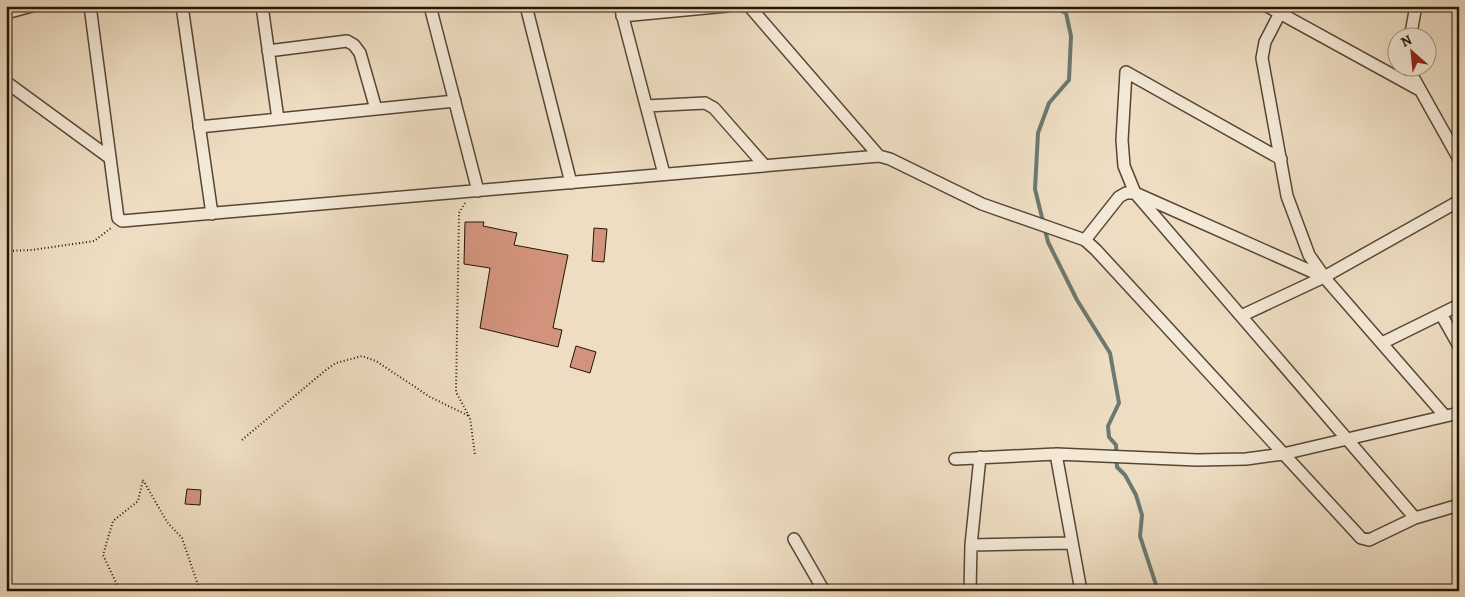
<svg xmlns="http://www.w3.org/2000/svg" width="1465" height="597" font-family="Alegreya,serif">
<rect width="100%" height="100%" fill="#eeddc2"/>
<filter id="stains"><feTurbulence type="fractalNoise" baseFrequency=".004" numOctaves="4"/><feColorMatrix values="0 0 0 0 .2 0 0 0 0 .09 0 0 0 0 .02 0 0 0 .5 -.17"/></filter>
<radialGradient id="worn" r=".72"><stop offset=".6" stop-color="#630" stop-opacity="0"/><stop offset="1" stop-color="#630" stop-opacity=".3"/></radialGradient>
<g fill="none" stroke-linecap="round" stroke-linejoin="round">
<!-- stream -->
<path stroke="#6b7970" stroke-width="4" d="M1049,6L1066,13L1071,36L1069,80L1049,103L1038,133L1035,189L1048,242L1077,300L1110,353L1119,403L1108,426L1109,437L1116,445L1117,467L1125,475L1136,495L1142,515L1140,536L1158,591"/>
</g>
<!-- building -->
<path fill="#d1937b" stroke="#241505" d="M465,222H484L483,226L517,233L514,245L568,255L553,328L562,330L558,347L480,328L490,268L464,264Z
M594,228L607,229L604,262L592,261Z
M576,346L596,352L590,373L570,367Z
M187,489L201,490L200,505L185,504Z"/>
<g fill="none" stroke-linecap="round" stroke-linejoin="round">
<defs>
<path id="street" d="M90,6L118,218L122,221L879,156L890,159L982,204L1085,240L1096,250L1361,538L1369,540L1415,518L1459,505
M182,6L212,214
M262,6L278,119
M430,6L478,191
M526,6L571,183
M620,6L664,174
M749,6L879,156
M1267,6L1418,89
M6,13L32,6
M1280,13L1265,42L1262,58L1287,196L1309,255L1323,275
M622,16L727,6
M1410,38L1416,6
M268,51L347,41L354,45L360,53L376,109
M1408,68L1459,159
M6,82L110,158
M646,106L705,103L714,108L765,166
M199,127L455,101
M1281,159L1126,72L1122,140L1124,166L1135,193L1415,518
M1085,240L1119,197L1126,193H1135L1324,277L1445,416
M1441,314L1459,346
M1241,316L1324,277L1459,201
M1382,343L1459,305
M1056,454L1081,591
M955,459L1056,454L1197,460L1246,459L1283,454L1459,413
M794,539L824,591
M971,545L1072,543
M970,591L971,545L980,457"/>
</defs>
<!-- street casing -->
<use href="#street" stroke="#564734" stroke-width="14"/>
<!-- path -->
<path stroke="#241505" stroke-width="2" stroke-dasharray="1 2.5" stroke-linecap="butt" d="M465,203L459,213L456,392L470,418L475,455
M6,251L32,250L94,241L111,228
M242,440L327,369L336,363L362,356L376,361L430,397L469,416
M143,480L167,522L182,538L200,591
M120,591L103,555L113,521L138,501L143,480"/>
<!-- street -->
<use href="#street" stroke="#f4e9d7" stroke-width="11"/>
</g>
<!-- margin -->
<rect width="1465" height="597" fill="none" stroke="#eeddc2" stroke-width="25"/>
<rect x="8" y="8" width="1450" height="582" fill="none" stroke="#241505" stroke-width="2.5"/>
<rect x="12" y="12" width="1440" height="572" fill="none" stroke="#241505"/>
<!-- north arrow -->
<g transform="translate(1412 52) rotate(333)"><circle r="24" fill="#f4e9d7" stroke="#a19483"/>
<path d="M0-4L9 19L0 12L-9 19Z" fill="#8f2418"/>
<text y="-8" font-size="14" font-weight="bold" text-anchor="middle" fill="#241505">N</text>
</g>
<rect width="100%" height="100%" filter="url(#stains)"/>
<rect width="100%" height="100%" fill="url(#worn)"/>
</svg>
